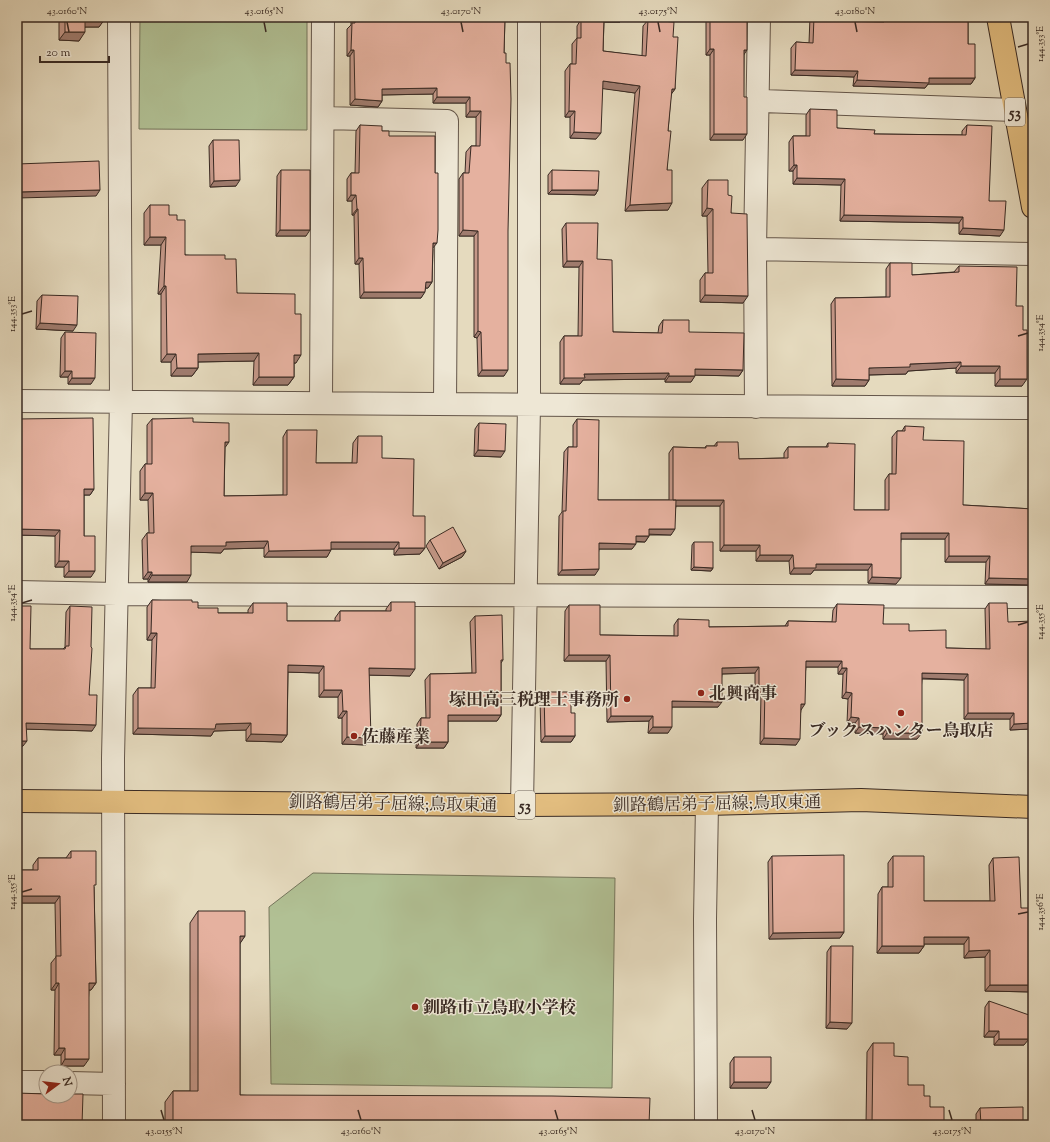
<svg xmlns="http://www.w3.org/2000/svg" width="1050" height="1142" font-family="'Sorts Mill Goudy','Noto Serif JP',serif">
<rect width="100%" height="100%" fill="#e5dabe"/>
<filter id="stains"><feTurbulence type="fractalNoise" baseFrequency=".005" numOctaves="4"/><feColorMatrix values="0 0 0 0 .2 0 0 0 0 .09 0 0 0 0 .02 0 0 0 .5 -.17"/></filter>
<radialGradient id="worn" r=".72"><stop offset=".6" stop-color="#630" stop-opacity="0"/><stop offset="1" stop-color="#630" stop-opacity=".3"/></radialGradient>
<!-- green -->
<path fill="#b1c094" stroke="#75755c" d="M140,17H307V130L139,129Z
M313,873L615,878L612,1088L271,1084L269,907Z"/>
<g fill="none" stroke-linecap="round" stroke-linejoin="round">
<defs>
<path id="minor" d="M759,101L1014,110
M323,118L447,121L445,403
M755,249L1033,254
M17,401L1033,408
M321,402L323,17
M756,407L755,249L759,17
M17,592L117,594L1033,597
M522,805L529,405V17
M17,1082H46
M70,1083L114,1084
M114,1125L113,758L121,401L119,17
M706,1125L705,919L707,804"/>
<path id="primary" d="M998,17L1033,207
M17,801L522,805L707,804L861,800L1033,807"/>
</defs>
<!-- minor casing -->
<use href="#minor" stroke="#64564a" stroke-width="24"/>
<!-- primary casing -->
<use href="#primary" stroke="#392a23" stroke-width="24"/>
<!-- minor -->
<use href="#minor" stroke="#eee7d5" stroke-width="22"/>
<!-- primary -->
<use href="#primary" stroke="#e2bd7f" stroke-width="22"/>
</g>
<!-- wall -->
<path fill="#c59889" stroke="#392a23" d="M59,17H105L99,27H85L79,41L59,40Z
M351,17H505L504,53V376H478L477,338L474,337V236H459V179L463,173H465L466,152L471,146H476V117H466V103H433V94L382,95V101L378,107L350,105V56H347V29L351,25Z
M579,17H624L620,22H604L603,51L642,56L643,26L648,20L673,37L675,89L671,94L668,131L667,170L668,210L625,211L635,93L602,88L596,139L570,138V117H565V71L570,64H572V44L577,38V26L580,21Z
M706,17H747L744,54L743,140H710V55H706Z
M810,17H839V21L880,22V17H968V44L975,78L971,84H928L925,88L853,86L854,77L791,75V48L796,42L809,43Z
M810,109L837,128L874,134L962,135V131L967,125L989,201L1000,236L959,234V223L840,221L841,185L793,184V171H789V142L793,136H806V115Z
M360,125L382,131L389,136L433,249L432,282L428,288H426L421,298H360L359,264H355L354,215H352V201H347V179L351,173H355L356,131Z
M213,140L236,186L210,187L209,146Z
M281,170L306,236H276L277,176Z
M552,170L598,190L595,195L548,194V175Z
M708,180L728,195L731,213L743,303L700,302V280L705,273H708L707,216H702V188Z
M150,205L169,215L177,220L185,255L225,259L237,293L295,314L296,363H294V377L288,385H253L254,361L198,362V368L192,376H171V362H161V294H158L161,245H144V213Z
M566,223L597,259L613,332L658,333L659,326L663,320L689,332L743,370L739,376L695,375L691,382H665V379L583,380L580,384H560V342L564,336H578L579,267H563L562,229Z
M890,263L912,275L954,272L959,266L1016,306L1022,386H995V373H956V368L908,371L906,374L869,375V380L865,386H832L831,304L835,298L886,297V269Z
M42,295L73,331L36,329L37,301Z
M65,332L91,384H68V377H60L61,338Z
M17,419L94,489L90,495H84V536L91,577H64V567H55V536L17,535Z
M152,419L193,422L225,448L224,496L283,495V437L287,430L316,463H352L353,443L358,436L382,458L413,516L425,548L420,554L394,555V549H331L327,557H264V548L224,549L221,553L191,552L187,582H148V579H143L142,540L147,533H149L148,500H140V471L145,464H147V425Z
M577,419L598,500H669V453L673,447L705,448L706,446H714L717,442L739,459L784,458V453L788,447H826L828,443L854,510H885V480L889,474H892V437L897,431H902L905,426L923,440L963,505L1033,509V585L985,584L986,562H945V539H901L896,584L868,583V570H814L811,574H790L789,561H756V551H720V506H676L671,535H649V536L645,542H636L632,549H599L595,575H558L559,516L562,512L564,452L568,447H573V425Z
M479,423L501,457L474,456L475,429Z
M430,540L466,551L462,557L439,569L426,546Z
M694,542L713,568L711,571L691,570L692,545Z
M152,600L192,602L198,608L218,613H248V610L253,603L287,621H335V618L340,611H386V609L391,602L410,676L369,675L366,745L342,744V718H338V697H319V673L288,672L287,735L282,742L246,741V730L214,731L211,736L133,734V695L138,688H151L152,640H147V607Z
M989,603L1008,622L1030,729L1010,730V719H964V680L922,679L917,739H883V734L855,733V723H847L848,699L842,698L843,674H838V667H806L801,710L796,745L760,744L761,694H755V673L722,674L718,707H672L668,733H648L649,721L607,722L606,661H564L565,611L569,605L600,635L674,636V625L678,619L709,627L785,626L788,621L832,622L833,610L837,604L883,624L909,631L946,648L986,649L985,609Z
M17,606L30,649H63L65,647L66,612L70,606L89,695L92,731L26,729L23,746L17,747Z
M475,616L503,660L501,663V715L497,721H448V742L444,748H416L417,724L421,718H426L425,680L430,674L472,673L470,622Z
M544,692L571,713L575,736L571,742H541L540,698Z
M71,851L94,887L96,983L91,990H89L84,1066H61V1055H54L55,990H51V963L56,957L55,903H17V870H33V865L38,858H66Z
M772,856L844,932L840,938L769,939L768,862Z
M893,856L924,901H990L989,865L993,858L1021,908L1033,992L985,991V957L964,958V944H924V946L919,953H877L878,894L882,887H888V863Z
M198,911L245,936L240,943V1095L649,1125H165V1102L173,1091H190V923Z
M831,946L847,1029L826,1028L827,952Z
M989,1001L1024,1045H994V1037H984L985,1007Z
M873,1043L894,1056L908,1085L924,1096L930,1107L944,1125H866L867,1052Z
M734,1057L767,1088H730V1063Z
M980,1108L1023,1125H976V1114Z"/>
<!-- shaded-wall -->
<path fill="#a07c6f" stroke="#392a23" d="M603,17H624L620,22H600Z
M85,19H105L99,27H79Z
M65,32H85L79,41L59,40Z
M710,49H714L710,55H706Z
M351,50H354L350,56H347Z
M744,50H747L743,56Z
M795,70L858,71L854,77L791,75Z
M929,78H975L971,84H928L925,88L853,86L857,80Z
M603,81L640,86L635,93L598,88Z
M437,88L433,94L378,95L382,89Z
M672,89H675L670,96Z
M437,97H470L466,103H433Z
M355,99L382,101L378,107L350,105Z
M470,111H481L476,117H466Z
M569,111H575L570,117H565Z
M574,132L601,133L596,139L570,138Z
M714,134H747L743,140H710Z
M794,165H797L793,171H789Z
M797,178L845,179L841,185L793,184Z
M240,180L236,186L210,187L214,181Z
M100,190L96,196L17,198V192Z
M552,190H598L595,195L548,194Z
M351,195H356L352,201H347Z
M672,203L668,210L625,211L630,205Z
M707,208L713,209L707,216H702Z
M357,209H358L354,215H352Z
M844,215L963,217L959,223L840,221Z
M963,228L1004,230L1000,236L959,234Z
M280,230H310L306,236H276Z
M463,230L478,231L474,236H459Z
M150,237H166L161,245H144Z
M433,243H437L432,249Z
M359,258H363L359,264H355Z
M567,261H583L579,267H563Z
M426,282H432L428,288H422Z
M164,286H166L161,294H158Z
M364,292H425L421,298H360Z
M705,295L748,296L743,303L700,302Z
M40,323L77,325L73,331L36,329Z
M478,331L481,332L477,338L474,337Z
M259,353L254,361L192,362L198,354Z
M167,354H176L171,362H161Z
M294,355H301L296,363H289Z
M961,362L956,368L908,371L906,374L865,375L869,368L910,364Z
M961,366H1000L995,373H956Z
M177,368H198L192,376H171Z
M695,369L743,370L739,376L691,375Z
M482,370H508L504,376H478Z
M65,371H72L68,377H60Z
M669,373L665,379L583,380L580,384H560L564,378L584,374Z
M669,376H695L691,382H665Z
M259,377H294L288,385H253Z
M72,378H95L91,384H68Z
M836,379L869,380L865,386H832Z
M1000,379H1027L1022,386H995Z
M225,442H229L224,449Z
M478,450L505,451L501,457L474,456Z
M84,489H94L90,495H80Z
M145,493H153L148,500H140Z
M673,500H724L720,506H669Z
M17,529L60,530L55,536L17,535Z
M649,529H675L671,535L645,534Z
M901,533H949L945,539H897Z
M636,536H649L645,542L632,541Z
M268,541L264,548L224,549L221,553L187,552L191,546L226,542Z
M331,542H399L394,549H327Z
M599,543L636,544L632,549H595Z
M724,545H760L756,551H720Z
M399,548H425L420,554L394,555Z
M331,550L327,557H264L269,551Z
M466,551L462,557L439,569L443,563Z
M760,555H793L789,561H756Z
M949,556H990L986,562H945Z
M59,561H69L64,567H55Z
M816,564H872L868,570H814L811,574H790L794,568Z
M694,567L713,568L711,571L691,570Z
M599,569L595,575H558L562,570Z
M69,571H95L91,577H64Z
M148,572H152L148,579H143Z
M152,575H191L187,582H148Z
M872,577L901,578L896,584L868,583Z
M989,578L1033,579V585L985,584Z
M151,633H157L152,640H147Z
M569,655H610L606,661H564Z
M806,661H842L838,667H802Z
M288,665L324,666L319,673L284,672Z
M759,667L755,673L718,674L722,668Z
M369,668L415,669L410,676L364,675Z
M842,668H847L843,674H838Z
M922,673L968,674L964,680L918,678Z
M759,688H765L761,694H755Z
M324,690H342L338,697H319Z
M846,692L852,693L848,699L842,698Z
M672,701L722,702L718,707H668Z
M801,704H805L801,710H797Z
M343,711H347L342,718H338Z
M968,713H1014L1010,719H964Z
M448,715H501L497,721H444Z
M611,716H653L649,721L607,722Z
M851,717L859,718L855,723H847Z
M26,723L96,725L92,731L22,729Z
M251,723L246,730L214,731L211,736L133,734L138,728L216,724Z
M1033,723V725L1030,729L1010,730L1014,724Z
M653,727H672L668,733H648Z
M859,727L887,728L883,734L855,733Z
M887,733H922L917,739H883Z
M251,734L287,735L282,742L246,741Z
M545,736H575L571,742H541Z
M347,737L371,738L366,745L342,744Z
M764,738L800,739L796,745L760,744Z
M17,741H27L23,746L17,747Z
M420,742H448L444,748H416Z
M17,896H60L55,903H17Z
M844,932L840,938L769,939L773,933Z
M240,936H245L237,948Z
M924,937H969L964,944H919Z
M882,946H924L919,953H877Z
M990,950L985,957L964,958L969,951Z
M56,983H59L55,990H51Z
M89,983H96L91,990H84Z
M990,985H1033V992L985,991Z
M830,1022L852,1023L847,1029L826,1028Z
M989,1031H999L994,1037H984Z
M999,1039H1029L1024,1045H994Z
M59,1048H65L61,1055H54Z
M65,1059H89L84,1066H61Z
M734,1082H771L767,1088H730Z"/>
<!-- building -->
<path fill="#e5b19f" stroke="#392a23" d="M65,17H105V19H85V32H65Z
M355,17H505L504,53H506V63H510L511,99L508,231V370H482L481,332L478,331V231L463,230V173H469L471,146H480L481,111H470V97H437V88L382,89V101L355,99L354,50H351L352,23H355Z
M584,17H604L603,51L646,56L648,20L674,22L673,37H678L675,89H672L668,131H671L667,170H672V203L630,205L640,86L603,81L601,133L574,132L575,111H569L570,64H576L577,38H581V19H584Z
M710,17H747V50H744V97H747V134H714V49H710Z
M814,17H839V21L884,22V17H968V44H975V78H929V83L857,80L858,71L795,70L796,42L813,43Z
M810,109L837,110V128L875,130L874,134L966,135L967,125L992,126L989,201H1006L1004,230L963,228V217L844,215L845,179L797,178V165H794L793,136H810Z
M360,125L382,126V131H389V136H435V173H438V230L437,243H433L432,282H426L425,292H364L363,258H359L358,209H357L356,195H351V173H359Z
M213,140H239L240,180L214,181Z
M99,161L100,190L17,192V164Z
M281,170H310V230H280Z
M552,170L599,171L598,190H552Z
M708,180H728V195L732,196L731,213L747,214L748,296L705,295V273H713V209L707,208Z
M150,205H169V215H177V220H185V255H225V259H236L237,293L295,294V314H301V355H294V377H259V353L198,354V368H177L176,354H167L166,286H164L166,237H150Z
M566,223H598L597,259L612,260L613,332L662,333L663,320H689V332L744,333L743,370L695,369V376H669V373L584,374L585,378H564V336H582L583,261H567Z
M890,263H912V275L959,272V266L1017,267L1016,306H1023V330H1027V379H1000V366H961V362L910,364V367L869,368V380L836,379L835,298L890,297Z
M42,295L78,296L77,325L40,323Z
M65,332L96,333L95,378H72V371H65Z
M93,418L94,489H84V536H95V571H69V561H59L60,530L17,529V419Z
M193,418V422L229,423V442H225L224,496L287,495V430H317L316,463H357L358,436H382V458L414,459L413,516H425V548H399V542H331V550L269,551L268,541L226,542V546H191V575H152V572H148L147,533H154L153,493H145V464H152V419Z
M577,419L599,420L598,500H676L675,529H649V536H636V544L599,543V569L562,570L563,511H566L568,447H577Z
M479,423L506,424L505,451L478,450Z
M905,426L924,427L923,440L964,441L963,505L1033,509V579L989,578L990,556H949V533H901V578L872,577V564H816V568H794L793,555H760V545H724V500H673V447L706,448V446H717V442H738L739,459L788,458V447H828V443L855,444L854,510H889V474H896L897,431H905Z
M453,527L466,551L443,563L430,540Z
M694,542H713V568L694,567Z
M152,600H192V602H198V608H218V613H253V603H287V621H340V611H391V602H415V669L369,668L371,738L347,737V711H343L342,690H324V666L288,665L287,735L251,734V723L216,724L215,729L138,728V688H155L157,633H151Z
M989,603H1007L1008,622L1033,621V723L1014,724V713H968V674L922,673V733H887V728L859,727V718L851,717L852,693L846,692L847,668H842V661H806L805,704H801L800,739L764,738L765,688H759V667L722,668V702L672,701V727H653V716H611L610,655H569V605H600V635L678,636V619L709,620V627L788,626V621L836,622L837,604L884,605L883,624H909V631L946,630V648L990,649Z
M17,606H31L30,649H65L66,646H69L70,606L92,607L91,647L92,648L89,695H97L96,725L26,723L27,741H17Z
M502,615L503,660H501V715H448V742H420L421,718H430V674L476,673L475,616Z
M544,692H571V713H575V736H545Z
M71,851H96V885H94L96,983H89V1059H65V1048H59V983H56V956H61L60,896H17V870H38V858H71Z
M844,855V932L773,933L772,856Z
M893,856H924V901H995L993,858L1019,857L1021,908H1033V985H990V950L969,951V937H924V946H882V887H893Z
M198,911H245V936H240V1095L552,1096L650,1098L649,1125H173V1091H198Z
M831,946H853L852,1023L830,1022Z
M989,1001L1029,1015V1039H999V1031H989Z
M873,1043H894V1056L908,1057V1085H924V1096H930V1107H944V1125H872Z
M734,1057H771V1082H734Z
M17,1093L46,1094V1096H70V1094H83L82,1125H17Z
M1023,1107V1125H981L980,1108Z"/>
<!-- ticks -->
<path fill="none" stroke="#392a23" stroke-width="1.5" d="M67,22L69,32M264,22L266,32M461,22L463,32M658,22L660,32M855,22L857,32M1018,47L1028,44M22,314L32,311M1018,336L1028,333M22,603L32,600M1018,625L1028,622M22,892L32,889M1018,914L1028,912M161,1110L164,1120M358,1110L361,1120M555,1110L558,1120M752,1110L755,1120M949,1110L952,1120"/>
<!-- markers -->
<g fill="#8f2418" stroke="#eee7d5" stroke-width="1.5">
<circle cx="701" cy="693" r="4"/>
<circle cx="627" cy="699" r="4"/>
<circle cx="901" cy="713" r="4"/>
<circle cx="354" cy="736" r="4"/>
<circle cx="415" cy="1007" r="4"/>
</g>
<g text-anchor="middle" stroke-width="3" stroke-linejoin="round" paint-order="stroke">
<!-- shield labels -->
<g fill="#eee7d5" stroke="#6f6358" stroke-width="1">
<rect x="1005" y="98" width="20" height="28" rx="3"/>
<rect x="515" y="791" width="20" height="28" rx="3"/>
</g>
<g font-size="16" font-weight="bold" fill="#392a23">
<text x="1015" y="118">53</text>
<text x="525" y="811">53</text>
</g>
<!-- poi labels -->
<g font-size="17" font-weight="bold" fill="#392a23" stroke="#eee7d5" text-anchor="start">
<text x="709" y="699">北興商事</text>
<text x="619" y="705" text-anchor="end">塚田高三税理士事務所</text>
<text x="901" y="736" text-anchor="middle">ブックスハンター鳥取店</text>
<text x="362" y="742">佐藤産業</text>
<text x="423" y="1013">釧路市立鳥取小学校</text>
</g>
<!-- street labels -->
<g font-size="17" fill="#392a23" stroke="#eee7d5">
<text transform="translate(393 803) rotate(1)" y="6">釧路鶴居弟子屈線;鳥取東通</text>
<text transform="translate(717 803) rotate(-1)" y="6">釧路鶴居弟子屈線;鳥取東通</text>
</g>
</g>
<!-- margin -->
<rect width="1050" height="1142" fill="none" stroke="#e5dabe" stroke-width="44"/>
<!-- north arrow -->
<g transform="translate(58 1084) rotate(75)"><circle r="19" fill="#eee7d5" stroke="#a69b8e"/>
<path d="M0-3L7 15L0 10L-7 15Z" fill="#8f2418"/>
<text y="-6" font-size="11" font-weight="bold" text-anchor="middle" fill="#392a23">N</text>
</g>
<!-- scale -->
<path d="M40 56v6h69v-6" fill="none" stroke="#392a23" stroke-width="2"/>
<text x="46" y="56" font-size="12" fill="#392a23" stroke="#eee7d5" stroke-width="3" paint-order="stroke">20 m</text>
<rect x="22" y="22" width="1006" height="1098" fill="none" stroke="#392a23" stroke-width="1.5"/>
<g font-size="10" text-anchor="middle" fill="#392a23">
<text x="67" y="14">43.0160°N</text>
<text x="264" y="14">43.0165°N</text>
<text x="461" y="14">43.0170°N</text>
<text x="658" y="14">43.0175°N</text>
<text x="855" y="14">43.0180°N</text>
<text transform="translate(1039 44) rotate(-90)" y="4">144.353°E</text>
<text transform="translate(11 314) rotate(-90)" y="4">144.353°E</text>
<text transform="translate(1039 333) rotate(-90)" y="4">144.354°E</text>
<text transform="translate(11 603) rotate(-90)" y="4">144.354°E</text>
<text transform="translate(1039 622) rotate(-90)" y="4">144.355°E</text>
<text transform="translate(11 892) rotate(-90)" y="4">144.355°E</text>
<text transform="translate(1039 912) rotate(-90)" y="4">144.356°E</text>
<text x="164" y="1134">43.0155°N</text>
<text x="361" y="1134">43.0160°N</text>
<text x="558" y="1134">43.0165°N</text>
<text x="755" y="1134">43.0170°N</text>
<text x="952" y="1134">43.0175°N</text>
</g>
<rect width="100%" height="100%" filter="url(#stains)"/>
<rect width="100%" height="100%" fill="url(#worn)"/>
</svg>
